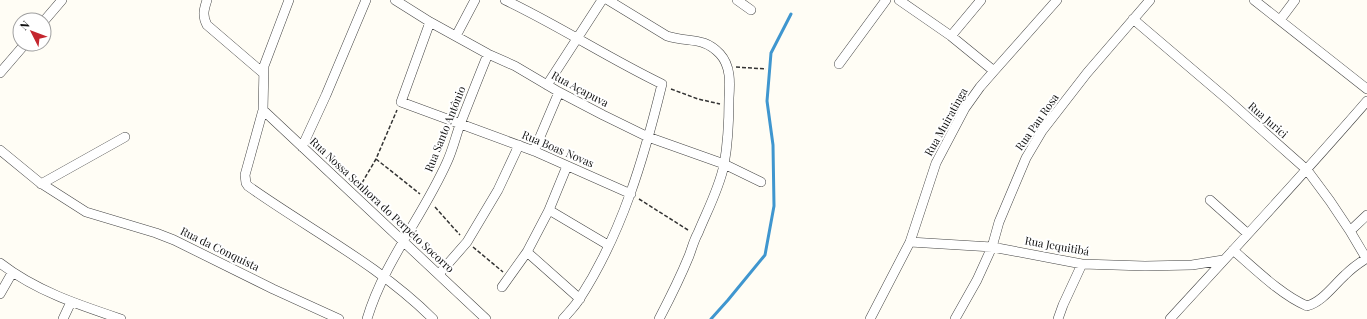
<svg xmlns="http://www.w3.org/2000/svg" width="1367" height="319" font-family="'Playfair Display',serif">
<rect width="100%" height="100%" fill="#fffdf5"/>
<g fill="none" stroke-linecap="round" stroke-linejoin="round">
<!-- stream -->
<path stroke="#3f96cf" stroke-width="3" d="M711,319L728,300L765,255L774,206L773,145L767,101L771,53L791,14"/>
<defs>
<path id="minor" d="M207,0C204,9 202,16 207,25L263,73
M289,0L264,66L263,110L245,175L246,183L248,186C310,230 379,265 433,319
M395,0L430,22L488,54L515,66L559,92L603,115L648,137L724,164L761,182
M505,0C558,25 608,58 662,84C644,158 622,233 580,298C576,305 569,312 563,319
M608,0L667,36C689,43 703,36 720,54C731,66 730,83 729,98C729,120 728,143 724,165C719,189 707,211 698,233C694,240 692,248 689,256C680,278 670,298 659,319
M737,0L751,10
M899,0L951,36L994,71
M1254,0L1367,89
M1133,19L1227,99L1307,170L1330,201L1350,231L1366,258
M1280,20L1295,0
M44,21L62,0
M430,22L401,102L534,151L631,194
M456,36L475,0
M951,36L981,0
M839,64L886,0
M0,73L25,44
M547,85L602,0
M263,110L486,319
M302,147L326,95L366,0
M0,150L39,182L86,212L156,233L174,240L273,289L339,319
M534,151L559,92
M41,184L125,137
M1210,200L1248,234
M549,210L608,245
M1350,231L1367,215
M910,242L992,247L1082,264L1145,266L1192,265L1223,260
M1233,250C1254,268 1281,295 1307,306C1322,302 1333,286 1345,275C1351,269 1359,263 1367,258
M527,252L580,299
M0,263C36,291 79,305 121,319
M439,274L467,242L498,190L519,145
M502,287L527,252L549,210L567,166
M0,294L12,273
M63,319L71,302
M367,319C384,262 423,216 447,162C453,149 456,135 461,122C470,99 479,76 488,54
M870,319L910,242L936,163L965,108L980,87L994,71L1057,0
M955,319L977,280L992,247L999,222L1026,158L1042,131L1087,73L1150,0
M1058,319L1063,305L1082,264
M1170,319C1236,247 1303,175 1367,101"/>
</defs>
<!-- minor casing -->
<use href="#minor" stroke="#444" stroke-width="10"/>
<!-- path -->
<path stroke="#333" stroke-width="1.5" stroke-dasharray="4 2" stroke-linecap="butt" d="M736,67L766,69
M671,89L698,99L720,104
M376,159L420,194
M359,188L376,159L397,110
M639,199L688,230
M435,207L460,235
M473,247L503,272"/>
<!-- minor -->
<use href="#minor" stroke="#fff" stroke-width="9"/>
</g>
<g text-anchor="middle" stroke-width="4" stroke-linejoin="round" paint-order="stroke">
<!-- street labels -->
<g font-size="11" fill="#111" stroke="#fff">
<text transform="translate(580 89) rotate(28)" y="4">Rua Açapuva</text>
<text transform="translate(1268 120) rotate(41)" y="4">Rua Jurici</text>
<text transform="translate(946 122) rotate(-61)" y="4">Rua Muiratinga</text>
<text transform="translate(1037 122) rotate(-55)" y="4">Rua Pau Rosa</text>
<text transform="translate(445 129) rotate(-68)" y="4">Rua Santo Antônio</text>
<text transform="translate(558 149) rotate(23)" y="4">Rua Boas Novas</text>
<text transform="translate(382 205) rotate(43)" y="4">Rua Nossa Senhora do Perpéto Socorro</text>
<text transform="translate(1057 246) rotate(10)" y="4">Rua Jequitibá</text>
<text transform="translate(220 249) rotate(26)" y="4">Rua da Conquista</text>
</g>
</g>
<!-- north arrow -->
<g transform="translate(32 32) rotate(312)"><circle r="19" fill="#ffffff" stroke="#a0a0a0"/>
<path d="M0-3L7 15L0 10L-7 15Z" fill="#c4262e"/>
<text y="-6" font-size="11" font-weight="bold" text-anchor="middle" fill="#111111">N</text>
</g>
</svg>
